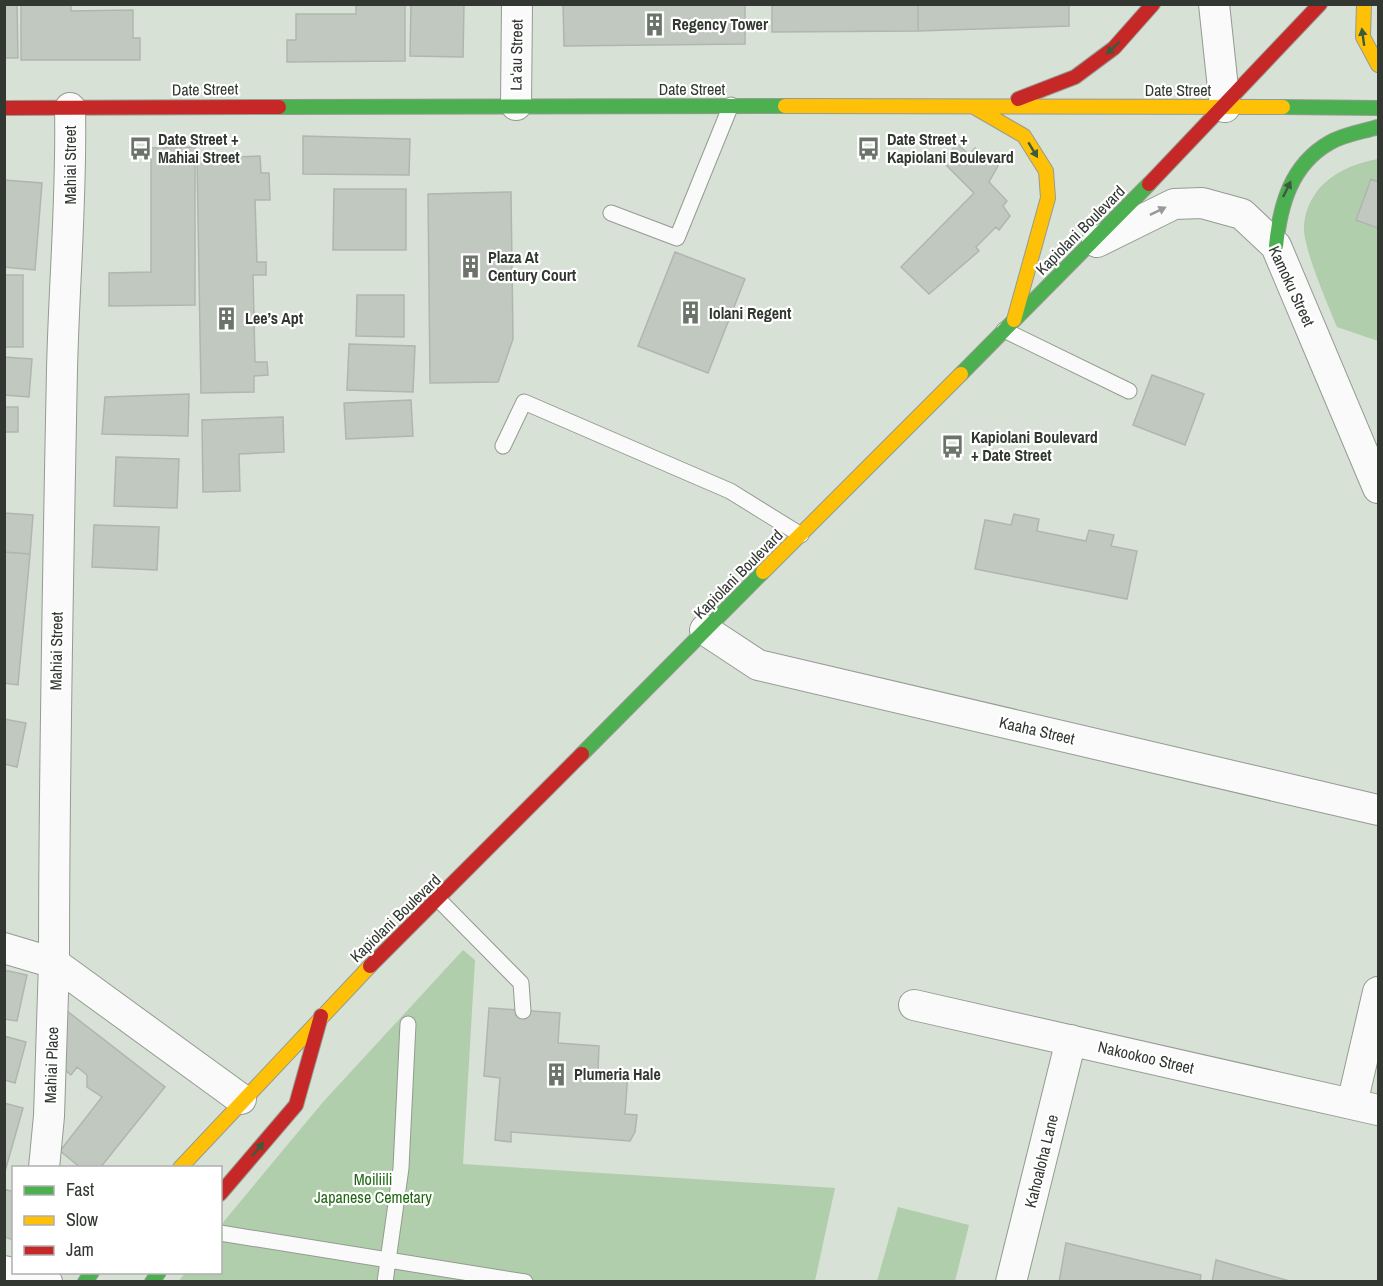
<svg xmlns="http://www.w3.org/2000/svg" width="1383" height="1286" font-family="'Archivo Narrow',sans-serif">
<rect width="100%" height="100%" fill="#d8e1d6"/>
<!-- green -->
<path fill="#b1ceac" d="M1378,159V341L1337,327C1328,305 1302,246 1304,225C1308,185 1342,165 1378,159Z
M463,950L475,960L463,1164L835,1188L815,1281L178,1282L185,1273L220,1272L221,1226L225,1220L323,1102Z
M898,1207L969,1225L955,1281H877Z"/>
<!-- building -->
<path fill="#c1c8c0" stroke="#afb6ae" stroke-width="1.5" d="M4,4H17L18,58H4Z
M21,4H71V11L133,10V38H140V60H21Z
M356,4H405V61L287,62V40H296V14H356Z
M411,4H464L463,57L410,56Z
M563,4H745V44L564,46Z
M772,4H918V31L772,32Z
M918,4H1069V26L918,31Z
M303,136L410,139L409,175L303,174Z
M958,144L969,155L975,148L998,166L989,182L1007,201L1003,206L1010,216L999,230L996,227L976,247L979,251L929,294L901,267L974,193L941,160Z
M195,147V305L109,306V273L151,272V148Z
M260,156L261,173H269L270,200H255L257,262H266V275H253L255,362H267L268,375L254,376V392L201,393L197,158Z
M1371,179L1378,182V228L1356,220Z
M4,180L42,183L35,270L4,267Z
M334,189H406V250H333Z
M511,192L513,339L498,382L430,383L428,194Z
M675,252L745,279L708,373L638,346Z
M4,275H23V347H4Z
M357,295H404V337L356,336Z
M349,344L415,346L413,392L347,390Z
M4,357L32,359L29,397L4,395Z
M1152,375L1204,394L1185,445L1133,425Z
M189,394L188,436L102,434L105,397Z
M411,400L413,436L346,439L344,403Z
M4,407H18V432H4Z
M283,417L284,452L239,454L240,491L203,492L202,420Z
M116,457L179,459L177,508L114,506Z
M4,513L33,515L30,554L4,552Z
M1014,514L1039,519L1037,531L1086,541L1089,530L1114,535L1111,546L1137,551L1127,599L975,569L985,520L1011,525Z
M94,525L159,527L157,570L92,567Z
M4,552L30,554L18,685L4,683Z
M4,719L26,723L17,767L4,764Z
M4,970L27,975L17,1021L4,1019Z
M489,1008L560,1013L558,1043L599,1046L598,1070L628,1072L625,1114L637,1115L635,1132L630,1141L511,1132V1142L495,1140L500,1078L484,1076Z
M67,1011L165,1087L100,1168H81L60,1151L102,1097L87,1087V1075L77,1067L71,1075L57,1064Z
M4,1036L26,1042L15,1083L4,1080Z
M4,1103L23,1108L4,1175Z
M4,1189L14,1192V1240L4,1237Z
M1066,1243L1201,1275L1200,1282H1059Z
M1216,1260L1293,1282H1212Z"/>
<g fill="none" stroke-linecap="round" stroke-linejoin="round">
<defs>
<path id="lane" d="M611,213L677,238L731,105
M1004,330L1129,391
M503,446L524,402L730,491L801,535
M438,899L521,983L523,1011
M220,1233L525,1282
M385,1282L401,1168L408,1024"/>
<path id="street" d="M1214,4L1225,107
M516,105L517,4
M70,108C72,195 64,282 62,370C58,568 54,765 54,963L241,1099
M1097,242L1174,204L1202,203L1242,214L1276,246L1378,488
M705,630L758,665L1378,810
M4,948L54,963L49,1116L44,1168
M914,1005L1378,1110
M1352,1104L1378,992
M4,1271L47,1282
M1011,1282L1071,1040"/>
<path id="fast" d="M279,107L785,106
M1283,107L1378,108
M1276,246C1280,205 1291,165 1329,143C1344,134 1362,132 1378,127
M961,374L1149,184
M582,754L763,572
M85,1282L92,1272
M152,1282L159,1272"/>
<path id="slow" d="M1364,4L1363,37L1378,65
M785,106L1283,107
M974,107L1024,136L1046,171L1048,198L1014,320
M763,572L961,374
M180,1168L370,966"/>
<path id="jam" d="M1018,99L1075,77L1114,48L1153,4
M4,108L279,107
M1149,184L1320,4
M370,966L582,754
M220,1194L296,1105L321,1016"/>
</defs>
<!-- lane casing -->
<use href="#lane" stroke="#949b92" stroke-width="17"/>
<!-- street casing -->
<use href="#street" stroke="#949b92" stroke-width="32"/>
<!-- fast casing -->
<use href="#fast" stroke="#949b92" stroke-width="16"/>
<!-- slow casing -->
<use href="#slow" stroke="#949b92" stroke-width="16"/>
<!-- jam casing -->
<use href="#jam" stroke="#949b92" stroke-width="16"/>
<!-- lane -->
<use href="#lane" stroke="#f9faf9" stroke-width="15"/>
<!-- street -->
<use href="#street" stroke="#f9faf9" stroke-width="30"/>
<!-- fast -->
<use href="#fast" stroke="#4caf50" stroke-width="14"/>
<!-- slow -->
<use href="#slow" stroke="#ffc107" stroke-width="14"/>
<!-- jam -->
<use href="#jam" stroke="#c62828" stroke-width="14"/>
</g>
<!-- one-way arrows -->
<defs><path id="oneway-solid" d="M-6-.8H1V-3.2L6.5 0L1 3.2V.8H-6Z" transform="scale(1.5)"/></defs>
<g fill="#3a5c3a">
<use href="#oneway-solid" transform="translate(1363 37) rotate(-98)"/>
<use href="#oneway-solid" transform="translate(1113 48) rotate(138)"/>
<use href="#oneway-solid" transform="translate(1033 150) rotate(59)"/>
<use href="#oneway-solid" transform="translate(1287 189) rotate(-64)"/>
<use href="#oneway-solid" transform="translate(258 1149) rotate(-50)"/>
</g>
<use fill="#969995" href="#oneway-solid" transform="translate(1158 211) rotate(-26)"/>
<!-- icons -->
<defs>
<symbol id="building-bare" viewBox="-9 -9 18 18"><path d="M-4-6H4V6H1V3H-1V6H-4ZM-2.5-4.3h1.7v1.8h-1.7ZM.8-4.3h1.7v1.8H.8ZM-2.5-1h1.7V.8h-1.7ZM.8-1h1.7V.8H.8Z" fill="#6c736b" stroke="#fff" stroke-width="2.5" paint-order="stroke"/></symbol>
<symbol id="bus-bare" viewBox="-9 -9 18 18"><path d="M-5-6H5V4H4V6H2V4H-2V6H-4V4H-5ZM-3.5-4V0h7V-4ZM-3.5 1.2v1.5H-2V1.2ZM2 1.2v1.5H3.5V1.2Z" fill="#6c736b" stroke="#fff" stroke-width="2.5" paint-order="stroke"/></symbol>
</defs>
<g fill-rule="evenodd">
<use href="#building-bare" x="638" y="8" width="33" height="33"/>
<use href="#bus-bare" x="124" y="132" width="33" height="33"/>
<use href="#bus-bare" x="852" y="132" width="33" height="33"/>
<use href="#building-bare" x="454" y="250" width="33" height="33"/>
<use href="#building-bare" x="674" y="296" width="33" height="33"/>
<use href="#building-bare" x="210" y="302" width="33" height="33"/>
<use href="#bus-bare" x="936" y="430" width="33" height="33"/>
<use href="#building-bare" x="540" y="1058" width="33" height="33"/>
</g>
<g text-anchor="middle" stroke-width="4.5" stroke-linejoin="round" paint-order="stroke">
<!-- poi labels -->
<g font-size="16" font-weight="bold" fill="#323831" stroke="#fff" text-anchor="start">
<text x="672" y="30">Regency Tower</text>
<text x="158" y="145">Date Street +<tspan x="158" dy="18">Mahiai Street</tspan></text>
<text x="887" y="145">Date Street +<tspan x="887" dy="18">Kapiolani Boulevard</tspan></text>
<text x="488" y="263">Plaza At<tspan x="488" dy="18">Century Court</tspan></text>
<text x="709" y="319">Iolani Regent</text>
<text x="245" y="324">Lee’s Apt</text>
<text x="971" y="443">Kapiolani Boulevard<tspan x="971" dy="18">+ Date Street</tspan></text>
<text x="574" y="1080">Plumeria Hale</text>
</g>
<!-- street labels -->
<g font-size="16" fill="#323831" stroke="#fff">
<text transform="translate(516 55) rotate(-89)" y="6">Laʻau Street</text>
<text transform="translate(205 89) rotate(-1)" y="6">Date Street</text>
<text x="692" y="95">Date Street</text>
<text x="1178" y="96">Date Street</text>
<text transform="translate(70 165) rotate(-90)" y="6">Mahiai Street</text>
<text transform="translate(1080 230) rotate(-45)" y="6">Kapiolani Boulevard</text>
<text transform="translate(1292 286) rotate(65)" y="6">Kamoku Street</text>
<text transform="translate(738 574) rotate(-45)" y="6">Kapiolani Boulevard</text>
<text transform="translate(56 651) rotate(-89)" y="6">Mahiai Street</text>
<text transform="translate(1037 730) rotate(13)" y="6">Kaaha Street</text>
<text transform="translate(395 918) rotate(-44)" y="6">Kapiolani Boulevard</text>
<text transform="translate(1146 1057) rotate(13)" y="6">Nakookoo Street</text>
<text transform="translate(51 1065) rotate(-88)" y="6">Mahiai Place</text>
<text transform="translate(1041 1161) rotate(-76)" y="6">Kahoaloha Lane</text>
</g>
<!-- park labels -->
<g font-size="16" fill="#206913" stroke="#fff">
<text x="373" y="1185">Moiliili<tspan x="373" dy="18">Japanese Cemetary</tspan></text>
</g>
</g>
<!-- border -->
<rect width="1383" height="1286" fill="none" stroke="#323831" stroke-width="12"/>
<!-- legend -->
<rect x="12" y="1166" width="210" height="108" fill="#ffffff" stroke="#adafad" stroke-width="1.5"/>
<rect x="24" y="1186" width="30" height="9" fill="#4caf50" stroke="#adafad" stroke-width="1.5"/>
<text x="66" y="1196" font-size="18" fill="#323831">Fast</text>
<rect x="24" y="1216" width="30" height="9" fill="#ffc107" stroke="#adafad" stroke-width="1.5"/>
<text x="66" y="1226" font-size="18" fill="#323831">Slow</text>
<rect x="24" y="1246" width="30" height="9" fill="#c62828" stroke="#adafad" stroke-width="1.5"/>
<text x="66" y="1256" font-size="18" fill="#323831">Jam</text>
</svg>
